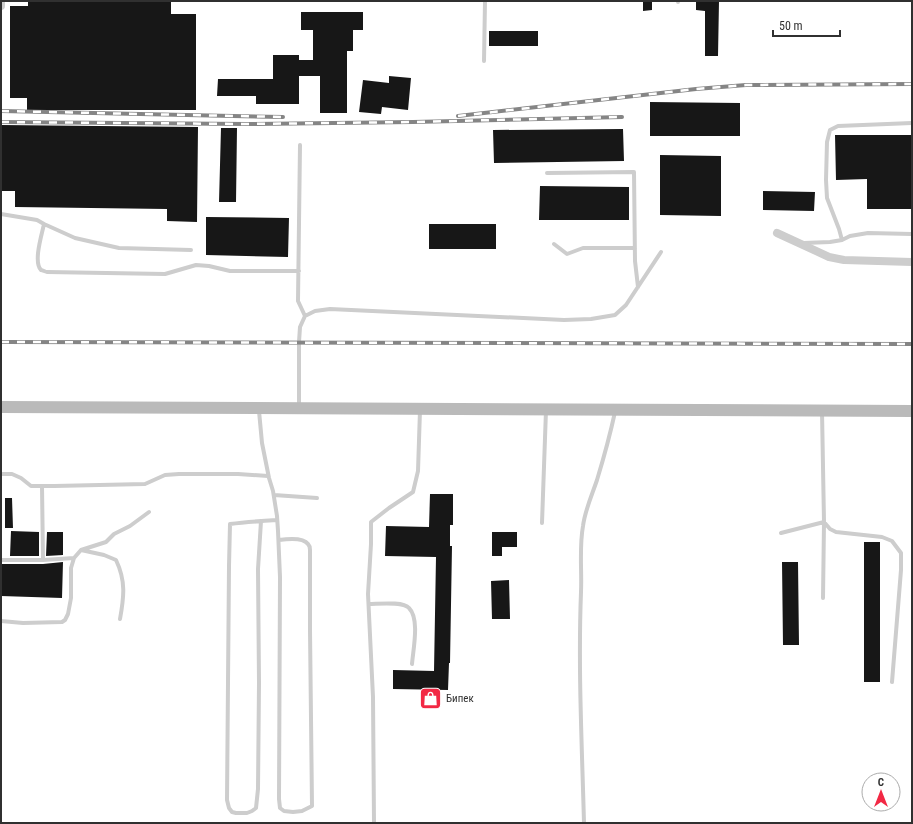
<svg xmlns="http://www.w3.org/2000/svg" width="913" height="824" font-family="'Roboto Condensed',sans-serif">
<rect width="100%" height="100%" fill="#fff"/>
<!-- building -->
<path fill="#171717" d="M28,1H171V14H196V110H27V98H10V6H28Z
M643,1H652V10L643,11Z
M696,1H719L718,56H705V11L696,10Z
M301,12H363V30H353V51H347V113H320V76H299V104H256V96H217L218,79H273V55H299V60H313V30H301Z
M489,31H538V46H489Z
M389,76L411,78L408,110L382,107L381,114L359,112L363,80L389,83Z
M650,102L740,103V136H650Z
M1,125L198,127L197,222L167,221V209L15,207V191H1Z
M221,128H237L236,202H219Z
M623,129L624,161L494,163L493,130Z
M835,135H912V209H867V179L836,180Z
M660,155L721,156V216L660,215Z
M540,186L629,187V220H539Z
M763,191L815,192L814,211L763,210Z
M206,217L289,218L288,257L206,255Z
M429,224H496V249H429Z
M430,494H453V525H450V546H452L450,663H449L448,690L393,689V670L434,671L436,557L385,556L386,526L429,527Z
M5,498H12L13,528H5Z
M11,531L39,532V556H10Z
M47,532H63V555L46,556Z
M492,532H517V547H502V556H492Z
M864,542H880V682H864Z
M63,562L62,598L1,596V564H43Z
M782,562H798L799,645H783Z
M509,580L510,619H492L491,581Z"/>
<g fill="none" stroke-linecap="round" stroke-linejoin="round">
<!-- service -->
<path stroke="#cdcdcd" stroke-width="4" d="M678,2V1
M484,61L485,1
M300,145L298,301L305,316
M547,173L634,172L635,261L638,287
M1,214L37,220L44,224L75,238L119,248L191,250
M44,224C42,234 33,262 41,270C42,270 46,272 47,272L165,274L196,265L209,266L230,271H299
M842,240L839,229L827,198L826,180L827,142L830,130L838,126L912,123
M804,243L830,242L842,240L850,236L868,233L912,234
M554,244L567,254L583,248H635
M299,408V342L300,327L305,316L315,311L330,309L564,320L591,319L615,315L626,305L661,252
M259,411L262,443L269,478L273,491L277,516L278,531L280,577L279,799L280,808L284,811L293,812L302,811L312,806L310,630V550C310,548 309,545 308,544C303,537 286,539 279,540
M1,474H12L21,478L31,486H54L145,484L165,475L179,474H238L268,476
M42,486L43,560
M274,495L317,498
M261,521L258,569L259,683L258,789L256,808L252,811L247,813H236L232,812L229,808L227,800L229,566L230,524C246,522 261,521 277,520
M542,523L546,410
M781,533L824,522L822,411
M81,550L104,555L116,560C126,581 124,597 120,619
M1,560H43L74,558
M823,598L824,522L830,529L836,532L882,537L892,541L901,553V570L892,682
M369,604C378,604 403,601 409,608C420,619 413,650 412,664
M1,621L23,623L62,622L65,620L68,614L71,598V568L74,558L81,550L106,542L114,534L130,526L149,512
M374,823L373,697L368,594L371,544V522L389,508L413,492L418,471L420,410
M584,823C582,746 578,669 581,592C582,570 579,548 583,526C585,510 592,495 597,480C604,457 610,435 615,412"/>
<!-- minor -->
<path stroke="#cdcdcd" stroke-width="8" d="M1,6V1
M777,233L829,257L844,260L912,262"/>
<!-- secondary -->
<path stroke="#bababa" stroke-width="12" d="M1,407L912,411"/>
<defs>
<path id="rail" d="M1,111L283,117
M458,116L696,89L746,85L912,84
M1,122L246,124L413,122L622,117
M1,342L912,344"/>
</defs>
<!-- rail casing -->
<use href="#rail" stroke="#858585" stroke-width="4"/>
<!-- rail -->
<use href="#rail" stroke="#fff" stroke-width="2.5" stroke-dasharray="8" stroke-linecap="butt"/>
</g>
<!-- icons -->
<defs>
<symbol id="shop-square" viewBox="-11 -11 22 22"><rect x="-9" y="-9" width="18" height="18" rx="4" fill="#f22844" stroke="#fff"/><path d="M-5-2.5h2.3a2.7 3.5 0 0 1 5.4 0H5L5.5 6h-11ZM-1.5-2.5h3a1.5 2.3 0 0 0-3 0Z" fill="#fff"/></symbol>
</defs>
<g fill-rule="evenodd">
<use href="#shop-square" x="418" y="686" width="25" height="25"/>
</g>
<g text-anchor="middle" stroke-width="4" stroke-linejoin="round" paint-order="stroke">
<!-- poi labels -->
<g font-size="11" fill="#303030" stroke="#fff" text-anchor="start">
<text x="446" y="702">Бипек</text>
</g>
</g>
<!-- border -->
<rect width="913" height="824" fill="none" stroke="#303030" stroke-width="4"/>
<!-- north arrow -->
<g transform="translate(881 792)"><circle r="19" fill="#ffffff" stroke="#acacac"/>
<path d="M0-3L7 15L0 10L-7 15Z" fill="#f22844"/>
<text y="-6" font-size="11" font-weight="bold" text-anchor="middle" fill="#303030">С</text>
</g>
<!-- scale -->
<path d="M773 30v6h67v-6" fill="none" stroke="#303030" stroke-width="2"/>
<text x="779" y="30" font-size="12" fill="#303030" stroke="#ffffff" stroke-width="3" paint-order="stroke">50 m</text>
</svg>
